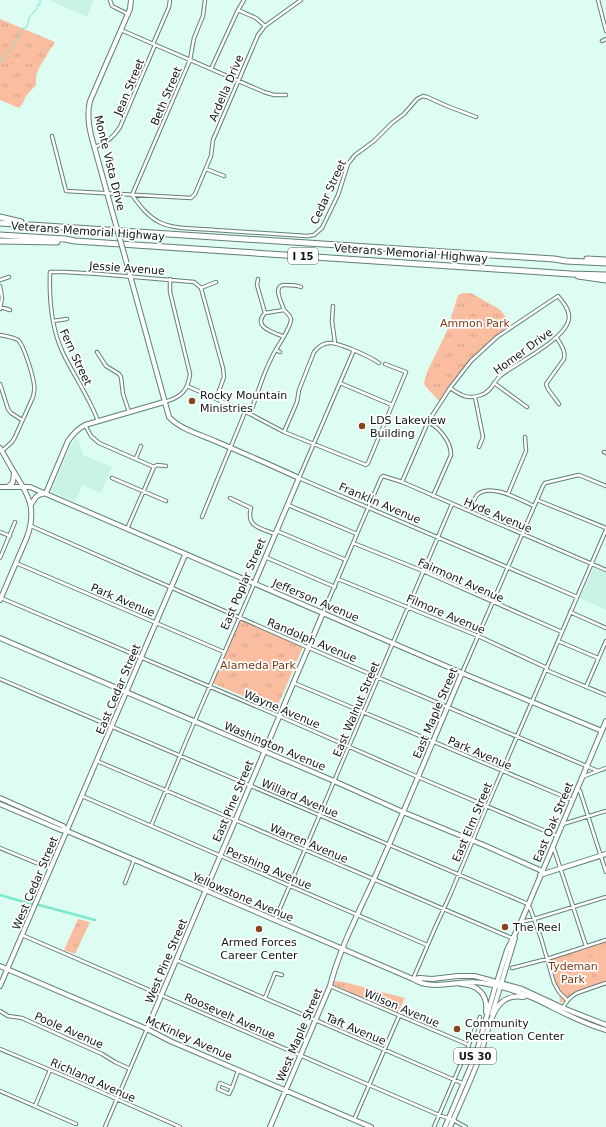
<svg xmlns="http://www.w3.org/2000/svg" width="606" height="1127" font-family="'DejaVu Sans',sans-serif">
<defs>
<pattern id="grass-tufts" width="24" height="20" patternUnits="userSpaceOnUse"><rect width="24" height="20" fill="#fbbda0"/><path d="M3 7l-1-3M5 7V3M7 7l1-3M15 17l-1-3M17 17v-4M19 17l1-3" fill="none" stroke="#d6a289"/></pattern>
</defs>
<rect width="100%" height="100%" fill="#ddfdf3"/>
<!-- built -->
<path fill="#c8f2e6" d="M49,0H94L87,17Z
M77,437L83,455L112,467L101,493L83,485L75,502L51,491L70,447Z
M593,568L606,573V610L580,598Z"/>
<!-- grass -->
<path fill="url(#grass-tufts)" d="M0,19L55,42L40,66L36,76V85L26,96L23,103L19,108L0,100Z
M463,293H471L499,309L503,313L511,326L497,337L471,361L440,402L425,386L424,382L428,370L447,331L458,295Z
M240,619L303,647L276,710L212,683Z
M78,919L90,922L75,954L64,950Z
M606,940V983L577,993L567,1000L560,1003L559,992L557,988L547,959Z
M334,981L344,982L405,998L397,1014L333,985Z"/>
<!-- pitch -->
<path fill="#fbbda0" d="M253,641L271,648L266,661L258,664L262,672L256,685L238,677Z
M606,944V981L601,982L592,953L594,948Z
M584,951L593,981L591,984L564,993C560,990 559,987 559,982C559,966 569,955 584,951Z"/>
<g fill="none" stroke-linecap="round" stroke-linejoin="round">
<!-- stream -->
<path stroke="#7be7cd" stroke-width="1" d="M0,62C6,55 21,37 22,29L27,27L29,18L37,8V5H40V0"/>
<!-- canal -->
<path stroke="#7be7cd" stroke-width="2.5" d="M0,895L31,904
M39,905L95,920"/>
<defs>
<path id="street" d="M110,0L112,6L128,14
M205,0L203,16L194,38L190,60L132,195C140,206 148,217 161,223C177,230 198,228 215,230C246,232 277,234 307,236L314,235L322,228L338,195L348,164L351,160L355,155L374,141L392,123L404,114L417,99L423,96L427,97L447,106L476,117
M598,0L606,31
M238,10L256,18L265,26
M121,30L264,92L274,95H286
M602,41L606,39
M153,44L169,7L170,0
M211,69L238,10L244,0
M52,136L66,191L191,198L195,194L211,156L213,140L258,35L265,26L301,0
M95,147C106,143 113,138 120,127L155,45
M206,169L224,176
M258,279L257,285L265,313
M0,280L9,277
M0,286L2,298L0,309
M201,288L223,368L224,377L216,399
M201,288L216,282
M333,306L332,321L335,343
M0,307L10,310
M53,321L67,319
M0,335C6,336 13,337 18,340C24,345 33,376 34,384C35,388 34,393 33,397L15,437L12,442L2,451
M284,337C273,332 252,327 265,313L284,310C282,303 271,284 286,285C291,285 296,285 301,287
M557,338C561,345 566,351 564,359L546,384L548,389L559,404
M276,350L280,352
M354,350L299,478L577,597
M97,352L106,366L119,374L121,377L123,394L129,412
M340,383L392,405
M494,383L527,407
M0,384L8,409L11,413L22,420
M187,386L250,414L284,432L366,465L368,463L406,372L385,364
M475,397L483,437L479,447
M164,402C180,398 188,391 190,374L170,292V279
M250,414C257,396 262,376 271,359C275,349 290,330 291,320C291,316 287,313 284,310
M98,421C89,397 74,376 63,353C51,328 49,300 50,272H65L99,274L194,282L201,288
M428,422C440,428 451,442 451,455L433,496
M85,425L91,436L99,443L154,467
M284,432L297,402L299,390L314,352C325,338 336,343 351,349C361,353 370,357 379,363
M604,452L606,453
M136,458L141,446
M154,467L157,465L166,466
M112,478L166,501
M402,482L428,422L450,388L471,361L497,337L558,296C563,302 569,309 569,317C569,338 516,363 500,376C494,382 490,393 481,395C467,400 461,395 450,388
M508,494L526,451L525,437
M230,498L251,508C246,527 260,528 275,534
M537,500L606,528
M288,505L357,534
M470,511C472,506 474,498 478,494C492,483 520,500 534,506
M202,517L245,412
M31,526L309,648L598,771L606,768
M127,529L154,467
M277,531L346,560
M0,532L10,536
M353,543L423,571L562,632
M265,557L335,587
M0,558L15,522
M16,563L224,652
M338,579L478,636L547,668
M1,598L279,716L418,777L557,836
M570,612L606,628
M323,613L381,478L383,476L402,482L606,570
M558,641L598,658
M546,670L606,695
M462,673L543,486L545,483L549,482L579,475L606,486
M0,679L528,904L530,908L541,938L554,983L559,992L567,1000
M294,683L572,800
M586,687L606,641
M97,761L514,939
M582,777L598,771
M577,790L580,791L606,872
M82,796L427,945
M563,824L606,811
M151,826L187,739L254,584
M553,846L586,946
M0,848L51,869
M125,883L134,860
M275,920L452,504
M521,922L534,919L606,897
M22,935L369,1085L439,1115L453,1120L466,1127
M176,960L464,1084
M512,968L547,959L606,940
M413,979L435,928L451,893L487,806L606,530
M330,986L469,1045
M265,998L275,973L282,975
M563,1008C566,1001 570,997 577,993L606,983
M0,1011L8,1016L22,1018L102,1054L115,1062L130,1069
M0,1049L74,1080L180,1127
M220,1083L232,1088L229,1094L218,1089Z
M232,1088L238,1071
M0,1091L76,1124
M35,1106L50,1070
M354,1120L399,1016
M105,1127L147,1029
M434,1127L469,1045L470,1041L480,1017"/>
<path id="secondary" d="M114,218L91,135C88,123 87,113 90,101L130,9L131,0
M125,257L169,417C180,429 199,434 215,441C243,453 271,465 299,478L254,584
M0,487H30L462,673L602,731
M46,493L68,441C73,434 77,429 85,425L164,402
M0,638L334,781L403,812L486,846L542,871
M540,875L606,854
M0,966L147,1029L170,1041L371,1127
M497,982L507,950L521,922L606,721
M0,986L185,555
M492,1014L515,938
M147,1029L323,613
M270,1127L330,986C341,943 364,903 381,863C409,800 435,736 462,673"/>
<path id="primary" d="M0,448C5,456 9,464 14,472C29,496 37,509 27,537L0,600
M9,486L13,482L14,472
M31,505C36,496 36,495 46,493
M0,798L63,826L67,831
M0,804L61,830L67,831L413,979C433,992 460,979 483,983C500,986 517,991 533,998C557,1009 580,1023 606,1030
M413,979L420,978L432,979L458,976H474L482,978L522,989L563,1008L606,1025
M461,984C479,985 488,995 486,1012
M445,1127L476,1054L496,984
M450,1127C460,1104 470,1082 479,1059C485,1043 489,1015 501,1003C508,996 516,996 524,997"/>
<path id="highway" d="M0,217L21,222
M0,223L554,259L566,261L606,263
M0,235L65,239L75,241L571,274L606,275
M0,241L57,242
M587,259L606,260
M578,276L606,280"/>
</defs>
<!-- street casing -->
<use href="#street" stroke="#627e77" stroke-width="4.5"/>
<!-- secondary casing -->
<use href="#secondary" stroke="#627e77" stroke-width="6"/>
<!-- primary casing -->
<use href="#primary" stroke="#627e77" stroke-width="6"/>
<!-- highway casing -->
<use href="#highway" stroke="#627e77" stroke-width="7"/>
<!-- street -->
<use href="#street" stroke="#fff" stroke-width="2.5"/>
<!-- secondary -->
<use href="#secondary" stroke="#fff" stroke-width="4"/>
<!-- primary -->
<use href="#primary" stroke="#fff" stroke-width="4"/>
<!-- highway -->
<use href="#highway" stroke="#fff" stroke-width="5"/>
<defs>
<path id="secondary-bridge" d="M114,218L125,257"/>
</defs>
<!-- secondary-bridge casing -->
<use href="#secondary-bridge" stroke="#627e77" stroke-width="6" stroke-linecap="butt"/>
<!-- secondary-bridge -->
<use href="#secondary-bridge" stroke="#fff" stroke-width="4"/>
</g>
<!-- markers -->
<g fill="#88421c" stroke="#fff" stroke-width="1.5">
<circle cx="192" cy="401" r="4"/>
<circle cx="362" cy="426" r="4"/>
<circle cx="505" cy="927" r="4"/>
<circle cx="259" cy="929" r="4"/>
<circle cx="457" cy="1029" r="4"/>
</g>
<g text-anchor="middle" stroke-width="3.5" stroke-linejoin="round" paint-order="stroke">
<!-- shield labels -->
<g fill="#fff" stroke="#565e5c" stroke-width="1">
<rect x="288" y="248" width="30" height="16" rx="3"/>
<rect x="454" y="1048" width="42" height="16" rx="3"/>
</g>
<g font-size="10" font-weight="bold" fill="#0e1916">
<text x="303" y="260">I 15</text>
<text x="475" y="1060">US 30</text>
</g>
<!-- street labels -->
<g font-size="11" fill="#0e1916" stroke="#fff">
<text transform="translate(129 87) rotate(-67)" y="4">Jean Street</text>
<text transform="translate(226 88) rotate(-67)" y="4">Ardella Drive</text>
<text transform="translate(166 96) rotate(-67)" y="4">Beth Street</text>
<text transform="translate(110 163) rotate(76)" y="4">Monte Vista Drive</text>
<text transform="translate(328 192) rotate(-65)" y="4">Cedar Street</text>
<text transform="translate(88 231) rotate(4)" y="4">Veterans Memorial Highway</text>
<text transform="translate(411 253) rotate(4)" y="4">Veterans Memorial Highway</text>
<text transform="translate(127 268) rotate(4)" y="4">Jessie Avenue</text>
<text transform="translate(523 351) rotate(-36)" y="4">Homer Drive</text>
<text transform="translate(76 357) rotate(65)" y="4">Fern Street</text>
<text transform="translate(380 503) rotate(23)" y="4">Franklin Avenue</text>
<text transform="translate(498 515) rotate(23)" y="4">Hyde Avenue</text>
<text transform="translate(461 580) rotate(24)" y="4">Fairmont Avenue</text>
<text transform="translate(243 584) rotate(-67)" y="4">East Poplar Street</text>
<text transform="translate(123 600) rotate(23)" y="4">Park Avenue</text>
<text transform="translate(316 600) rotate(23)" y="4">Jefferson Avenue</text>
<text transform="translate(446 614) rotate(23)" y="4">Filmore Avenue</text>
<text transform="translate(312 640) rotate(23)" y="4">Randolph Avenue</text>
<text transform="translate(118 689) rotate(-67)" y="4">East Cedar Street</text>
<text transform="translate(282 709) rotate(23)" y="4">Wayne Avenue</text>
<text transform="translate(356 709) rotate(-67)" y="4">East Walnut Street</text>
<text transform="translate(435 713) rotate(-67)" y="4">East Maple Street</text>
<text transform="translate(275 746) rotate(23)" y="4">Washington Avenue</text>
<text transform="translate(480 753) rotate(23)" y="4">Park Avenue</text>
<text transform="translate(300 798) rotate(23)" y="4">Willard Avenue</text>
<text transform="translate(233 801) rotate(-67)" y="4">East Pine Street</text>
<text transform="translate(472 822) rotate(-67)" y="4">East Elm Street</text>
<text transform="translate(553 822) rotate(-67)" y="4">East Oak Street</text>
<text transform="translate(309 843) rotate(23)" y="4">Warren Avenue</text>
<text transform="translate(269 868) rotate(23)" y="4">Pershing Avenue</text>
<text transform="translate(35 883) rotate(-67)" y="4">West Cedar Street</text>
<text transform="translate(243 897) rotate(23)" y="4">Yellowstone Avenue</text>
<text transform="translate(166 961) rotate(-67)" y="4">West Pine Street</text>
<text transform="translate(402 1008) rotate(23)" y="4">Wilson Avenue</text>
<text transform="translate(230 1016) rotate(24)" y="4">Roosevelt Avenue</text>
<text transform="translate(356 1029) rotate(23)" y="4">Taft Avenue</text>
<text transform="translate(69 1030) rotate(24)" y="4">Poole Avenue</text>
<text transform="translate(299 1035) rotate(-67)" y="4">West Maple Street</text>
<text transform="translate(189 1038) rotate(24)" y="4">McKinley Avenue</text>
<text transform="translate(93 1080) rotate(24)" y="4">Richland Avenue</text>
</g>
<!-- park labels -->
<g font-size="11" fill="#803a11" stroke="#fff">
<text x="475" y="327">Ammon Park</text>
<text x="258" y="669">Alameda Park</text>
<text x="573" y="970">Tydeman<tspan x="573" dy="13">Park</tspan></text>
</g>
<!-- poi labels -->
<g font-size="11" fill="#0e1916" stroke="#fff" text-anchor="start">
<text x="200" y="399">Rocky Mountain<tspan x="200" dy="13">Ministries</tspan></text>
<text x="370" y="424">LDS Lakeview<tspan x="370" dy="13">Building</tspan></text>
<text x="513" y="931">The Reel</text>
<text x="259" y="946" text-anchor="middle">Armed Forces<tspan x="259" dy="13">Career Center</tspan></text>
<text x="465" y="1027">Community<tspan x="465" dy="13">Recreation Center</tspan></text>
</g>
</g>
</svg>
